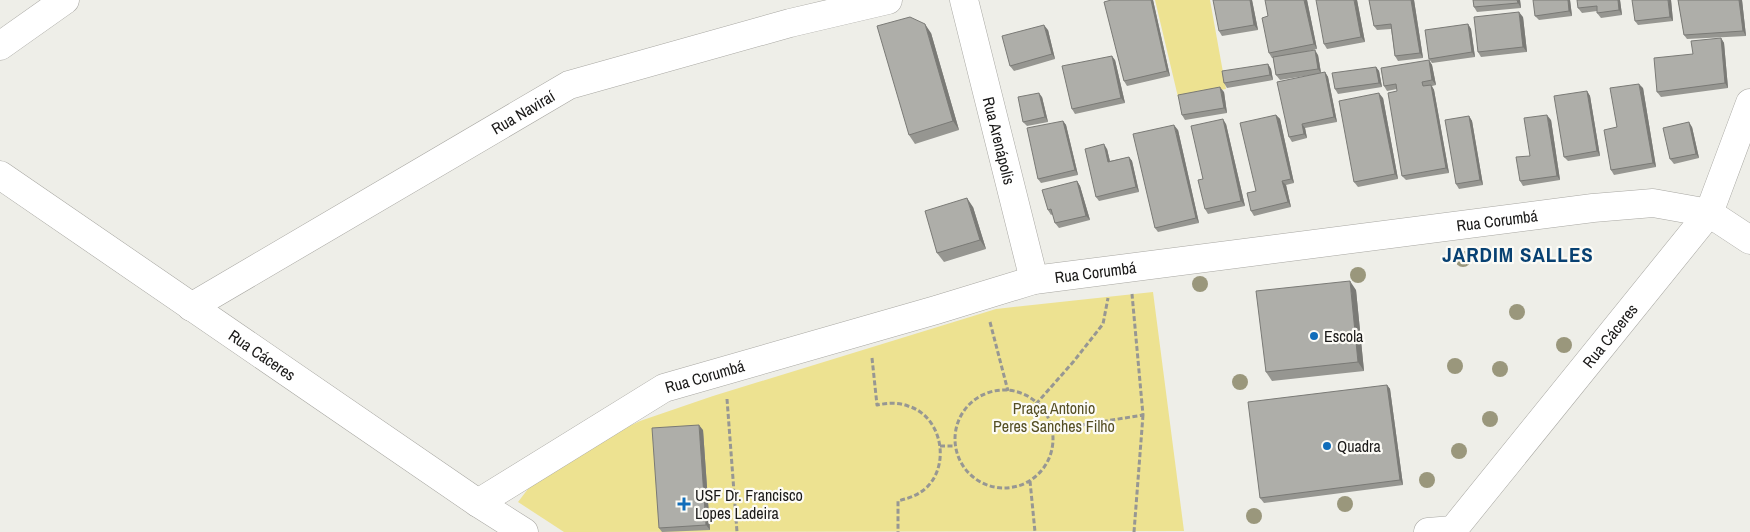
<svg xmlns="http://www.w3.org/2000/svg" width="1750" height="532" font-family="'Archivo Narrow',sans-serif">
<rect width="100%" height="100%" fill="#eeeee8"/>
<!-- green -->
<path fill="#ede291" d="M1155,0H1210L1226,89L1178,97Z
M1153,292L1184,531L564,532L518,502L534,481L611,435L640,421L713,396L996,309Z"/>
<g fill="none" stroke-linecap="round" stroke-linejoin="round">
<defs>
<g id="minor">
<path id="s1" d="M964,0L1034,280"/>
<path d="M0,46L65,0"/>
<path id="s2" d="M0,175L478,503L524,532"/>
<path id="s3" d="M191,307L569,85L790,23L888,0"/>
<path id="s4" d="M478,503L664,388L936,310L1034,280L1593,208L1653,203L1709,213L1750,240"/>
<path id="s5" d="M1428,532L1453,530L1709,213L1750,103"/>
</g>
</defs>
<!-- minor casing -->
<use href="#minor" stroke="#a8a7a2" stroke-width="29"/>
<!-- path -->
<path stroke="#979793" stroke-width="3" stroke-dasharray="5 2.5" stroke-linecap="butt" d="M990,322L1008,391
M872,358L877,405C888,403 898,402 908,406C942,416 951,465 926,488C917,496 909,498 898,501V532
M955 439a49 49 0 1 1 98 0a49 49 0 1 1-98 0Z
M727,399L737,532
M1036,404L1074,361L1103,324L1108,298
M1051,430L1143,415L1132,294
M940,446H955
M1030,481L1035,532
M1134,532L1143,415"/>
<!-- minor -->
<use href="#minor" stroke="#fff" stroke-width="28"/>
</g>
<!-- trees -->
<g fill="#9a977c">
<circle cx="1463" cy="259" r="8"/>
<circle cx="1358" cy="275" r="8"/>
<circle cx="1200" cy="284" r="8"/>
<circle cx="1517" cy="312" r="8"/>
<circle cx="1564" cy="345" r="8"/>
<circle cx="1455" cy="366" r="8"/>
<circle cx="1500" cy="369" r="8"/>
<circle cx="1240" cy="382" r="8"/>
<circle cx="1490" cy="419" r="8"/>
<circle cx="1459" cy="451" r="8"/>
<circle cx="1427" cy="480" r="8"/>
<circle cx="1345" cy="504" r="8"/>
<circle cx="1254" cy="516" r="8"/>
</g>
<!-- wall -->
<path fill="#969691" d="M1111,0H1153L1170,76L1127,86L1124,81Z
M1252,0L1258,30L1222,36L1219,31Z
M1307,0L1317,49L1300,53L1318,55L1321,73L1325,72L1328,77L1337,122L1305,128L1307,138L1292,142L1289,137L1311,75L1280,80L1276,75L1273,58H1272L1269,53L1268,16Z
M1357,0L1365,42L1327,49L1324,44Z
M1369,0H1414L1423,58L1398,61L1395,56L1391,29L1377,30L1374,26Z
M1473,0H1520L1521,8L1477,12L1474,7Z
M1570,0L1572,16L1539,20L1535,16Z
M1620,0L1622,15L1601,18L1597,13V11L1582,13L1578,8Z
M1671,0L1673,21L1638,25L1635,21Z
M1678,0H1742L1746,36L1687,39L1684,35Z
M1523,17L1527,52L1481,57L1478,52Z
M1468,24L1471,29L1475,57L1432,63L1429,59Z
M1048,30L1055,59L1014,71L1010,66Z
M931,33L959,130L915,144L909,135Z
M1721,38L1724,43L1728,88L1661,97L1657,92L1693,54Z
M1115,60L1125,103L1075,114L1072,109Z
M1429,60L1432,65L1436,85L1432,86L1434,90L1449,173L1406,180L1402,176L1397,89L1387,91L1384,86Z
M1268,64L1271,69L1273,80L1227,88L1224,83Z
M1376,67L1379,71L1382,87L1338,94L1335,89Z
M1643,88L1656,167L1614,175L1611,170L1617,127Z
M1587,91L1590,96L1600,156L1568,161L1564,157Z
M1224,92L1227,113L1185,120L1182,115Z
M1042,97L1048,122L1027,126L1023,122Z
M1383,98L1398,179L1358,187L1354,182Z
M1276,115L1280,119L1294,183L1286,185L1291,207L1254,216L1251,211Z
M1469,116L1472,121L1483,185L1459,189L1456,184Z
M1551,120L1560,180L1523,186L1520,181L1530,156Z
M1063,121L1066,125L1078,175L1041,183L1038,179Z
M1226,124L1245,206L1208,214L1205,209L1203,179Z
M1692,127L1699,158L1674,164L1670,159Z
M1178,130L1199,223L1158,232L1155,228Z
M1107,149L1110,161L1129,157L1132,161L1139,192L1099,201L1096,197Z
M1077,181L1080,186L1090,220L1059,228L1055,223L1053,214L1051,215L1048,210Z
M973,207L986,249L944,262L937,253Z
M1356,290L1364,371L1272,381L1266,372Z
M1387,385L1390,389L1403,485L1264,503L1260,498Z
M703,430L710,530L662,532L659,528Z"/>
<!-- shaded-wall -->
<path fill="#7a7a76" d="M1151,0H1153L1170,76L1167,71Z
M1250,0H1252L1258,30L1254,25Z
M1304,0H1307L1317,49L1314,44Z
M1354,0H1357L1365,42L1361,37Z
M1411,0H1414L1423,58L1420,53Z
M1517,0H1520L1521,8L1518,3Z
M1568,0H1570L1572,16L1569,11Z
M1618,0H1620L1622,15L1619,10Z
M1668,0H1671L1673,21L1670,17Z
M1739,0H1742L1746,36L1743,31Z
M1519,12L1523,17L1527,52L1523,47Z
M925,24L931,33L959,130L953,121Z
M1468,24L1471,29L1475,57L1472,52Z
M1044,25L1048,30L1055,59L1052,54Z
M1721,38L1724,43L1728,88L1725,83Z
M1315,50L1318,55L1321,73L1318,69Z
M1112,56L1115,60L1125,103L1121,98Z
M1429,60L1432,65L1436,85L1432,80Z
M1268,64L1271,69L1273,80L1270,75Z
M1376,67L1379,71L1382,87L1379,83Z
M1325,72L1328,77L1337,122L1334,117Z
M1639,84L1643,88L1656,167L1653,163Z
M1431,85L1434,90L1449,173L1446,168Z
M1220,87L1224,92L1227,113L1224,108Z
M1587,91L1590,96L1600,156L1597,151Z
M1039,93L1042,97L1048,122L1045,117Z
M1379,93L1383,98L1398,179L1395,174Z
M1276,115L1280,119L1294,183L1291,179Z
M1547,115L1551,120L1560,180L1557,176Z
M1469,116L1472,121L1483,185L1480,180Z
M1223,119L1226,124L1245,206L1241,201Z
M1063,121L1066,125L1078,175L1075,170Z
M1689,122L1692,127L1699,158L1696,154Z
M1302,124L1305,128L1307,138L1304,134Z
M1174,125L1178,130L1199,223L1196,218Z
M1104,144L1107,149L1111,166L1108,162Z
M1129,157L1132,161L1139,192L1136,187Z
M1077,181L1080,186L1090,220L1086,216Z
M1282,181L1286,185L1291,207L1288,202Z
M967,198L973,207L986,249L980,240Z
M1350,281L1356,290L1364,371L1358,362Z
M1387,385L1390,389L1403,485L1400,480Z
M699,425L703,430L710,530L706,525Z"/>
<!-- building -->
<path fill="#aeaea9" stroke="#7a7a76" d="M1111,0H1151L1167,71L1124,81L1104,2Z
M1213,0H1250L1254,25L1219,31Z
M1265,0H1304L1314,44L1269,53L1262,18L1268,16Z
M1316,0H1354L1361,37L1324,44Z
M1369,0H1411L1420,53L1395,56L1391,24L1374,26Z
M1473,0H1517L1518,3L1474,7Z
M1533,0H1568L1569,11L1535,16Z
M1577,0H1618L1619,10L1597,13V6L1578,8Z
M1632,0H1668L1670,17L1635,21Z
M1678,0H1739L1743,31L1684,35Z
M1519,12L1523,47L1478,52L1474,17Z
M910,17L925,24L953,121L909,135L877,26Z
M1468,24L1472,52L1429,59L1425,30Z
M1044,25L1052,54L1010,66L1002,36Z
M1721,38L1725,83L1657,92L1654,58L1693,54L1691,41Z
M1315,50L1318,69L1276,75L1273,57Z
M1112,56L1121,98L1072,109L1062,66Z
M1429,60L1432,80L1422,82L1423,86L1431,85L1446,168L1402,176L1388,93L1397,91L1396,84L1384,86L1381,68Z
M1268,64L1270,75L1224,83L1222,71Z
M1376,67L1379,83L1335,89L1332,73Z
M1325,72L1334,117L1302,124L1304,134L1289,137L1277,82Z
M1639,84L1653,163L1611,170L1604,130L1617,127L1610,88Z
M1220,87L1224,108L1182,115L1178,95Z
M1587,91L1597,151L1564,157L1554,96Z
M1039,93L1045,117L1023,122L1018,97Z
M1379,93L1395,174L1354,182L1339,101Z
M1276,115L1291,179L1282,181L1288,202L1251,211L1247,193L1256,191L1240,123Z
M1547,115L1557,176L1520,181L1516,157L1530,156L1524,118Z
M1469,116L1480,180L1456,184L1445,120Z
M1223,119L1241,201L1205,209L1198,180L1203,179L1191,126Z
M1063,121L1075,170L1038,179L1027,128Z
M1689,122L1696,154L1670,159L1663,128Z
M1174,125L1196,218L1155,228L1133,134Z
M1104,144L1108,162L1129,157L1136,187L1096,197L1085,149Z
M1077,181L1086,216L1055,223L1051,209L1048,210L1042,190Z
M967,198L980,240L937,253L925,211Z
M1350,281L1358,362L1266,372L1256,291Z
M1387,385L1400,480L1260,498L1248,402Z
M699,425L706,525L659,528L652,428Z"/>
<!-- markers -->
<g fill="#116dba" stroke="#fcfbf6" stroke-width="2">
<circle cx="1314" cy="336" r="5"/>
<circle cx="1327" cy="446" r="5"/>
<path d="M681.5 496.5h5v5h5v5h-5v5h-5v-5h-5v-5h5z"/>
</g>
<g text-anchor="middle" stroke-width="4.5" stroke-linejoin="round" paint-order="stroke">
<!-- street labels -->
<g font-size="16" fill="#1a1918" stroke="#fcfbf6">
<text dy="6" stroke="none"><textPath href="#s3" startOffset="385">Rua Naviraí</textPath></text>
<text dy="6" stroke="none"><textPath href="#s1" startOffset="145">Rua Arenápolis</textPath></text>
<text dy="6" stroke="none"><textPath href="#s4" startOffset="1071">Rua Corumbá</textPath></text>
<text dy="6" stroke="none"><textPath href="#s4" startOffset="666">Rua Corumbá</textPath></text>
<text dy="6" stroke="none"><textPath href="#s5" startOffset="275">Rua Cáceres</textPath></text>
<text dy="6" stroke="none"><textPath href="#s2" startOffset="318">Rua Cáceres</textPath></text>
<text dy="6" stroke="none"><textPath href="#s4" startOffset="261">Rua Corumbá</textPath></text>
</g>
<!-- poi labels -->
<g font-size="16" fill="#1a1918" stroke="#fcfbf6" text-anchor="start">
<text x="1324" y="342">Escola</text>
<text x="1337" y="452">Quadra</text>
<text x="695" y="501">USF Dr. Francisco<tspan x="695" dy="18">Lopes Ladeira</tspan></text>
</g>
<!-- park labels -->
<g font-size="16" fill="#554f24" stroke="#fcfbf6">
<text x="1054" y="414">Praça Antonio<tspan x="1054" dy="18">Peres Sanches Filho</tspan></text>
</g>
<!-- district labels -->
<g font-size="21" font-weight="bold" letter-spacing="1" fill="#084172" stroke="#fcfbf6">
<text x="1518" y="262">JARDIM SALLES</text>
</g>
</g>
</svg>
